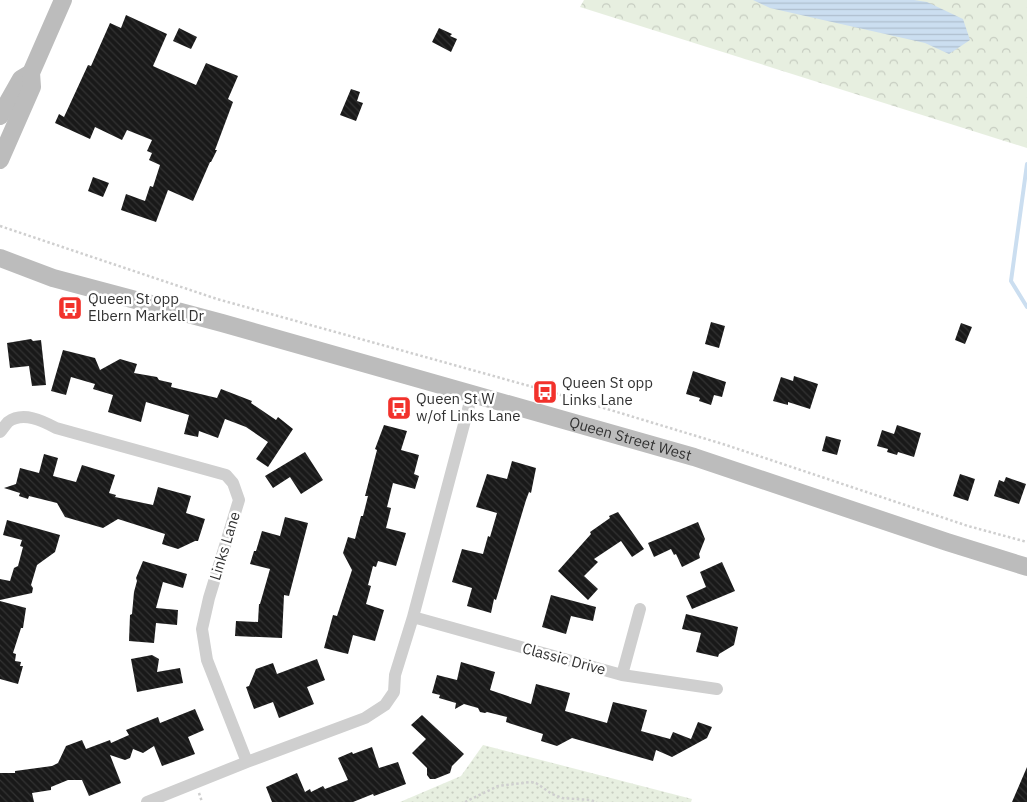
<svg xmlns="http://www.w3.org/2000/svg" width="1027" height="802" font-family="'IBM Plex Sans',sans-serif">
<defs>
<pattern id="grass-dots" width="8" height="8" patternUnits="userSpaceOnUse" patternTransform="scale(1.25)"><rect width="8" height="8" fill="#e7efe0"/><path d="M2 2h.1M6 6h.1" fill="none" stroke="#c7cdc1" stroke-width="1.8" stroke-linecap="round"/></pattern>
<pattern id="park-crowns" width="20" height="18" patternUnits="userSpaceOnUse" patternTransform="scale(1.25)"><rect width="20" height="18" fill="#e7efe0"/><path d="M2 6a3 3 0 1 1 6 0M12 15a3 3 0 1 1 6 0" fill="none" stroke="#c7cdc1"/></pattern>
<pattern id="water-rules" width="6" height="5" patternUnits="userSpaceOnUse" patternTransform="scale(1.25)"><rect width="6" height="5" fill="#cbdef0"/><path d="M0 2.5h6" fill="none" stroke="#afbfce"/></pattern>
<pattern id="building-back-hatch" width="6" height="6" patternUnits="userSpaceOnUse" patternTransform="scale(1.25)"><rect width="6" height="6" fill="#191919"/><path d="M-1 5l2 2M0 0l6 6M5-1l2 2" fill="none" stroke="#323232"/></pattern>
</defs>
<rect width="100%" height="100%" fill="#fff"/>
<!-- grass -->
<path fill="url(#grass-dots)" d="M483,745L692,799L691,802H400L461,776Z"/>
<!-- park -->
<path fill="url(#park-crowns)" d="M584,0H1027V148L580,7Z"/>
<!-- water -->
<path fill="url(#water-rules)" d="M753,0H914L927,2L963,19L970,40L949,54L925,43L770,8Z"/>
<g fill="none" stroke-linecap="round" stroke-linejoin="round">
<!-- stream -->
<path stroke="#cbdef0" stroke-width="4" d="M1027,164L1011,281L1027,307"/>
</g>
<!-- building -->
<path fill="url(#building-back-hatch)" d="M126,15L167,34L153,66L155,67L196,85L206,63L238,76L228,99L233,102L215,150H217L211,162H210L193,201L168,190L156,222L121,210L126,194L145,201L150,186L153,187L160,165L149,160L152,153L147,151L152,140L127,130L122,140L95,127L90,139L55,123L59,114L64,117L88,65L91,66L110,23L121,28Z
M179,28L197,37L191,49L173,41Z
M439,28L452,34L450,36L457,39L451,52L432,42Z
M351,89L360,92L357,101L363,103L356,121L340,115Z
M93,177L109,183L103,197L88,191Z
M711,322L725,326L719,348L705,344Z
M961,323L972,327L965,344L955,340Z
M31,339L33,341L41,340L46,385L32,386L29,366L10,368L7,343Z
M63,350L95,358L100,370L120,359L137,364L134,373L157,377L159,380L172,383L171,387L217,398L221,389L252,401L251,403L276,420L278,417L293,429L268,467L256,459L268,442L246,427L225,419L218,438L199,431L198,437L184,434L189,415L146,402L141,422L108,412L113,395L93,389L95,384L71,377L66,395L51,391Z
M693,371L726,382L722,397L714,395L711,405L699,401L700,398L686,394Z
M794,376L818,384L810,409L788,402V405L773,401L781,377L793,381Z
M384,425L407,431L401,450L419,455L414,474L419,476L415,489L393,483L387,507L391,508L386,528L406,533L396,566L378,561L376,567L373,566L368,585L371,586L366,604L384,610L375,641L353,635L348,654L324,648L333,615L337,616L352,570L343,553L348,537L355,539L361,516H363L368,496H365L377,450L375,449Z
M897,425L921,433L914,457L898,452L897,455L887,452L888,449L877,446L882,430L894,434Z
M826,436L841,440L837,455L822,451Z
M305,452L323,480L301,494L290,477L273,488L265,476Z
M44,454L58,458L53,476L76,482L82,465L115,475L109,493L116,495L115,497L153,505L158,487L191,496L186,513L205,519L198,541H195L178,549L162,544L165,534L118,519L103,528L65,517L57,503L29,496L28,499L19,496L20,493L4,488L16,484L20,468L39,473Z
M512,461L536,468L531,493L529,492L526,500L496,600L494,599L491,613L467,606L472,588L452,582L462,549L483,554L488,536L490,537L497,513L476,507L487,474L507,479Z
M960,474L975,479L968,501L953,496Z
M1006,477L1026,484L1019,504L994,496L999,480L1004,482Z
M618,512L644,549L632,557L621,541L594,559L598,562L584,576L598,589L588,600L558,571L591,534L590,532L610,518L609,516Z
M285,517L308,523L289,596L284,595L282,638L235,636L236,621L258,622L259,604H260L270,569L250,564L254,551H256L262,531L280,536Z
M7,520L60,535L55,552L37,565L31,585L33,588L32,593L0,600V579L10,581L14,568L18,566L23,547L20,546L22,540L3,535Z
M698,522L705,539L699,554L700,558L682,567L676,554L674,555L671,549L654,557L648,543Z
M143,561L187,574L183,588L163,582L156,608L178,610L177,625L156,623L154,643L129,641L130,615L132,614L134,592L137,581L136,578Z
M722,562L735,591L692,609L686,596L706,587L700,572Z
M551,595L596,607L593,621L571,616L566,634L542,627Z
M0,601L26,608L23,628H21L13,653L16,654L15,661L21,662L20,666H23L18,684L0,679Z
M686,614L738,627L734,645L719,654L718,657L696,652L701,633L682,629Z
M152,655L159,659L157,672L180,668L183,683L137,692L131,659Z
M317,659L325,680L307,687L314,704L279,718L273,702L254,709L246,687L249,686L256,669L273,663L277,674Z
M461,662L495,672L490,690L531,704L536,684L570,693L565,711L607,723L613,702L647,710L641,731L670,739L673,732L691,739L698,722L712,727L707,738L672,757L656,750L653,761L572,738L557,746L541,741L543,734L506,722L507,717L487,712L485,713L480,712L478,708L464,704L455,709L456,703L439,698L440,695L432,693L437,675L457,680Z
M195,709L204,730L188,737L195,754L162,766L154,746L143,753L133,749L130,758L125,760L110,755L121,783L89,796L82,780H68L51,787V790L32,793L34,802H0V773H15V771L52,766L58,763L66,746L82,740L86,749L110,740L111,743L129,735L126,730L158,717L160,723Z
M422,715L464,754L452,766L450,773L435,779H430L427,775V768L412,753L426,739L411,725Z
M372,747L379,768L398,762L406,784L374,796L373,794L353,802H272L266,787L297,773L305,792L310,789L311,792L323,786L325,789L348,780L338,758L352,752L353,754Z
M1027,768V802H1012L1027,767Z"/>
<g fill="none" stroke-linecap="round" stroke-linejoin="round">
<!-- path -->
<path stroke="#cfcfcf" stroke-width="2.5" stroke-dasharray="2.5 2.5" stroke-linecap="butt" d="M0,226L217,299L551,392L726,445L968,526L1027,542
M199,793L202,802
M465,802L498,786L531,782L536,783L552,794L562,798L590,800L597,802"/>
<!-- street -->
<path stroke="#cfcfcf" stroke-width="12" d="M0,432C3,429 5,425 8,422C23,411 43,421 56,428L226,475L233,483L239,500L209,598L202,629L207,660L247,762
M413,617L622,675L717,689
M622,675L640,609
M147,802L247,762L365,718L385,705L394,692L395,675L413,617L472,394"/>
<!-- secondary -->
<g stroke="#bcbcbc" stroke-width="18">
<path d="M0,116L21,79L31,73"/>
<path d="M0,160L32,87L31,73L63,0"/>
<path id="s1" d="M0,258L53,278L222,323L694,457L947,542L1027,567"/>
</g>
</g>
<!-- icons -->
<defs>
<symbol id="bus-square" viewBox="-11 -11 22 22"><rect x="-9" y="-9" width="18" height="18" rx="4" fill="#f2312b" stroke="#fff"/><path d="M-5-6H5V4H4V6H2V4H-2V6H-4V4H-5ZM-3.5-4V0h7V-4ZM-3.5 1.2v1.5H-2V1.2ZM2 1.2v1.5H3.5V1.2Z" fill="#fff"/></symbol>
</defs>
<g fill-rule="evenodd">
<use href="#bus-square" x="56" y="294" width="28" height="28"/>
<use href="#bus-square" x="531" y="378" width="28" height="28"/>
<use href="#bus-square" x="385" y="394" width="28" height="28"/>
</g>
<g text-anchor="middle" stroke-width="5" stroke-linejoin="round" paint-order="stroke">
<!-- poi labels -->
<g font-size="15" fill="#323232" stroke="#fff" text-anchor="start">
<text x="88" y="304">Queen St opp<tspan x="88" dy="17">Elbern Markell Dr</tspan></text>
<text x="562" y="388">Queen St opp<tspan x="562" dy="17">Links Lane</tspan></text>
<text x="416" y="404">Queen St W<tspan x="416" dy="17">w/of Links Lane</tspan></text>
</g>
<!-- street labels -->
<g font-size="15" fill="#323232" stroke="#fff">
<text dy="5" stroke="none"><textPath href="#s1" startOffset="656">Queen Street West</textPath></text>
<text transform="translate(225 546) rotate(-73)" y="5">Links Lane</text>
<text transform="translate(564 659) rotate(15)" y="5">Classic Drive</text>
</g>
</g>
</svg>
